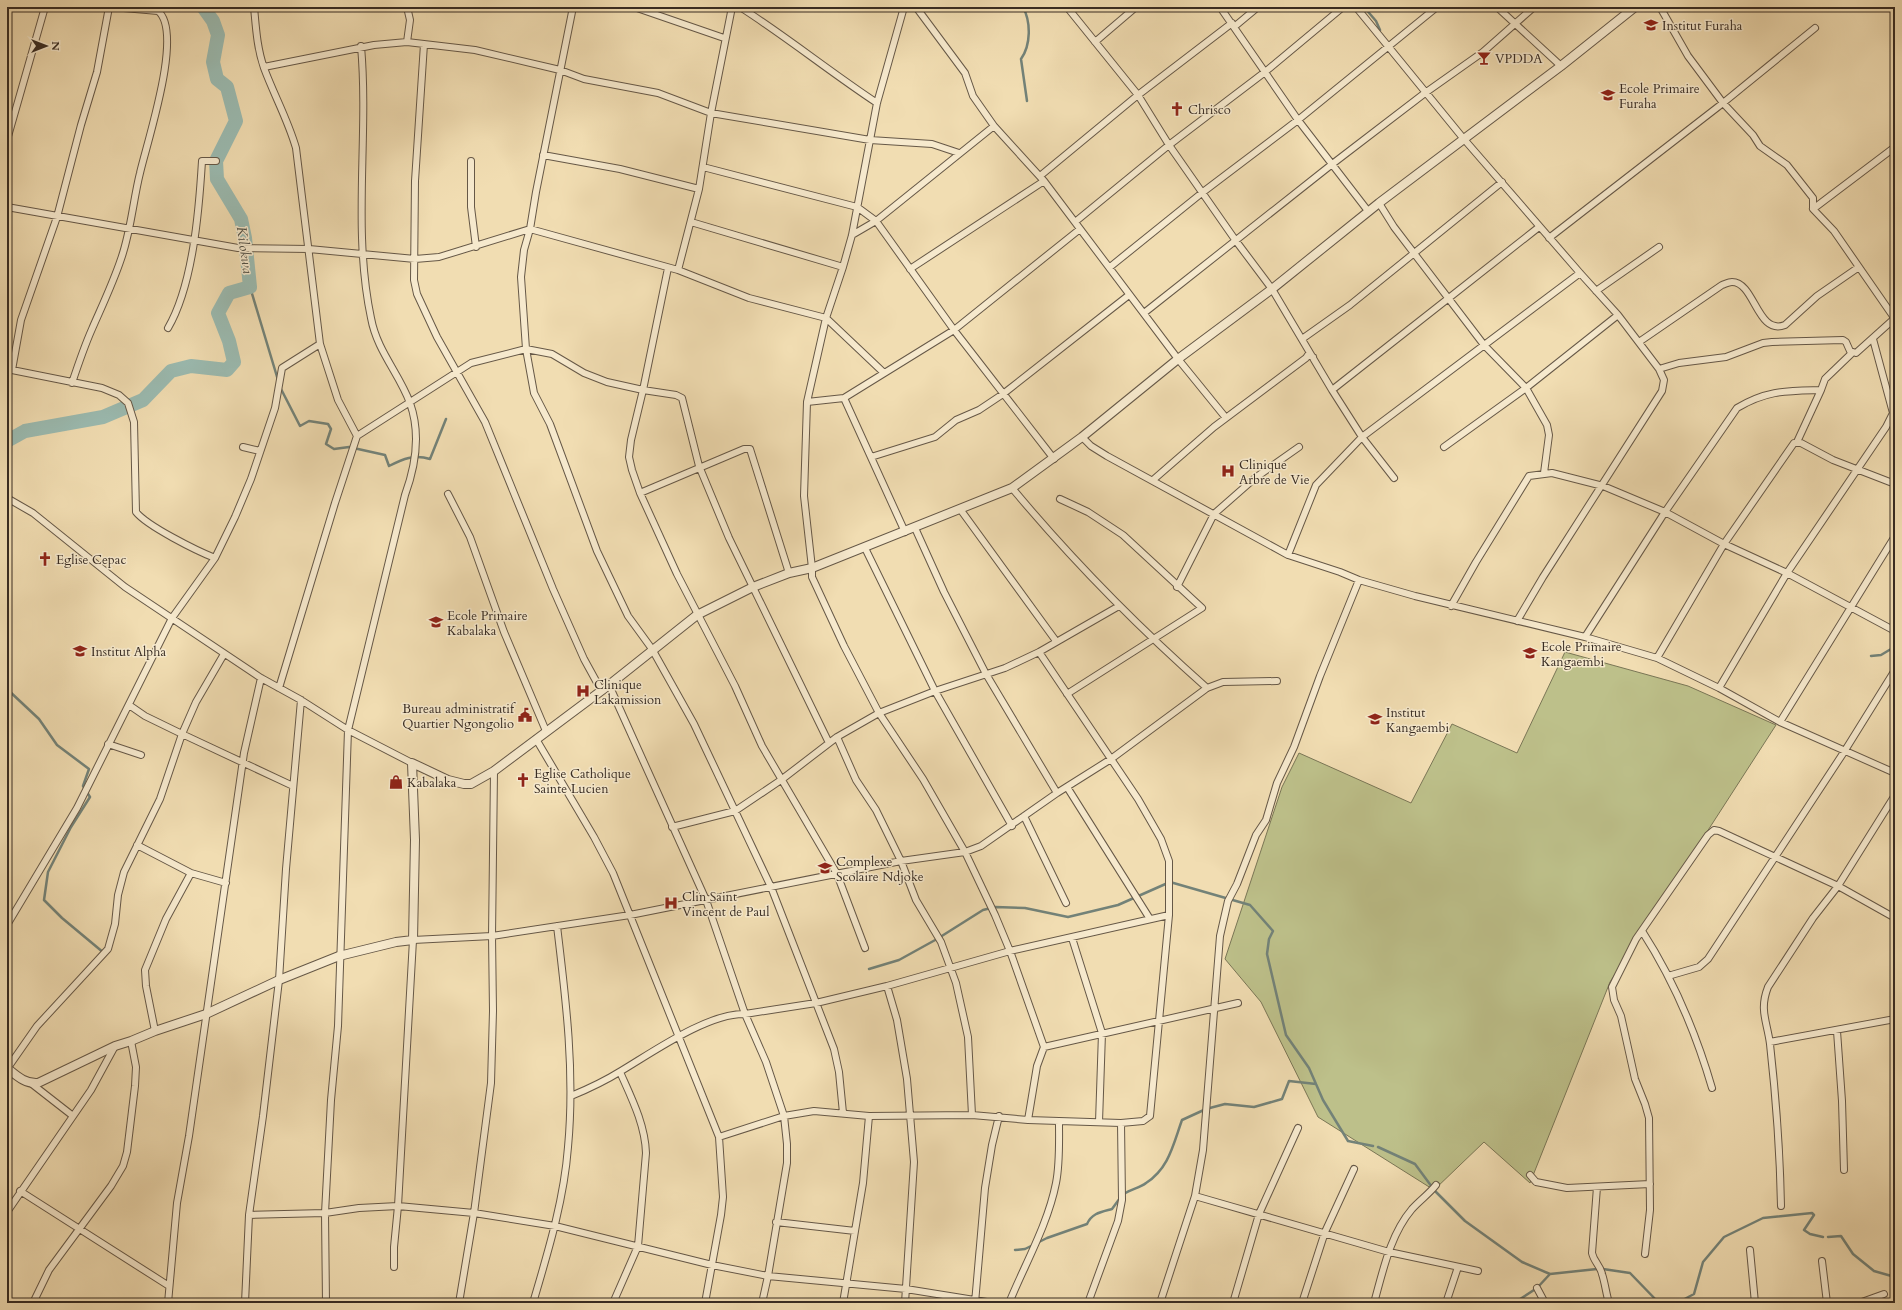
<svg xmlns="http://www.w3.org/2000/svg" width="1902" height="1310" font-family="Cardo,serif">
<rect width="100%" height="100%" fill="#f1ddb2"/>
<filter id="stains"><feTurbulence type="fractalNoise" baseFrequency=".005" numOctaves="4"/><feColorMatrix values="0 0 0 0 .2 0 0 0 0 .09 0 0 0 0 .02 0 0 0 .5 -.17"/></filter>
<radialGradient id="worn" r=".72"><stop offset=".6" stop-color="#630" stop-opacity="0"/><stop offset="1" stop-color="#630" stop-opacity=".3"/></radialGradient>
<!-- green -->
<path fill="#bdc08a" stroke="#7a7656" d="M1565,652L1688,686L1776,725L1610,982L1530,1183L1484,1142L1434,1190L1318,1117L1261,1002L1225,959L1282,787L1299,753L1411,803L1452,724L1517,753Z"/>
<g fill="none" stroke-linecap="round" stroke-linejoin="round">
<!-- stream -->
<path stroke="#738278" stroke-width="2.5" d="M1023,7C1031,22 1031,45 1021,59L1027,101
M1364,7L1376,21L1380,30
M250,287L278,380
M280,387L300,426L309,421L328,424L331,429L326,444L334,449L349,447L385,455L389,466C403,459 414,454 430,459L446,419
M1871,656L1881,655L1891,649L1895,638
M7,689L39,719L57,745L89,769L83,786L90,797L71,827L48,872L44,900L62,918L104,953
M869,969L899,960L937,939L983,910L995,907L1025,908L1068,917L1118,905L1170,882L1250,905L1273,931L1269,939L1267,954L1286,1035L1309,1068L1323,1100L1348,1141L1373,1146
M1378,1147L1415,1164L1432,1187
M1435,1191L1465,1221L1522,1262L1550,1274L1597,1269
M1124,1194C1131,1189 1140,1188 1146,1183C1169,1168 1173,1145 1182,1120L1206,1109L1225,1104L1254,1107L1282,1099L1289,1081L1316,1084
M1828,1237L1841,1236L1853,1254L1874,1271L1895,1277
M1037,1243L1047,1238L1087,1224C1092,1213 1101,1212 1112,1209L1120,1198
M1015,1250L1025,1249L1031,1246
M1603,1269L1630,1273L1659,1303
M1514,1303L1537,1288L1550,1274
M1677,1303L1694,1294L1703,1262L1724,1237L1763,1218L1812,1213L1814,1215L1804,1230L1810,1234L1823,1237"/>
<!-- river -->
<path stroke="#9bbbb1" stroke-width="14" d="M7,441L25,431L103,417L143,400L171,371L191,366L227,370L234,362L229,341L218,313L229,293L250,287L245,238L241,219L217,179L216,161L236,121L227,87L217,79L213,62L218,35L213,21L203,7"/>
<defs>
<path id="minor" d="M254,7C256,28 257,48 264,68C274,95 288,120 296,148L320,344L338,400L357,436
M573,7L536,192L530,229L524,250L521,277L526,349L534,393L550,424L597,551L628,616L652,649L694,724L771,887L834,1049L839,1072L843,1113
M634,7L724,38
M740,7C787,37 830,72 877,103
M904,7L877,103L852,235L843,267L826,318L807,402L804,496L812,568V577L844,646L879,713L923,779L965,852L995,915L1010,951L1044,1047L1037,1066L1028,1120
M916,7L965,73L973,96L994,126L1044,181L1178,359L1226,418
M1067,7L1138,95L1169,145L1236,241L1272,289L1332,390L1362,437L1394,478
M1220,7L1298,120L1368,211
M1356,7L1463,138L1580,273L1618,315L1659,369L1664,380L1662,391L1543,577L1517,621
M1497,7L1561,66
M1660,7L1688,56L1723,103L1753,135L1760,146L1787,165L1813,198V209L1834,231L1895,319
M1234,27L1258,7
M407,42L410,20L407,7
M1095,42L1136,7
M424,44L415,181L414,280L417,294L437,337L485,422L553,589L584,659L601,690
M264,67L374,45L407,42L475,50L560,70L584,79L658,93L711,113L870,140L932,144L959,153
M7,140L45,7
M543,155L620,169L699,189
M471,161V207L476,247
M703,167L857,207L876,221L954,330L1054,459
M1040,176L1138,95L1232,23
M1379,203L1394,227L1484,345L1526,388L1547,425L1549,435L1544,473
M7,207L238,248L309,249L415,259L439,257L530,229L678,270L749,298L826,318L883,372
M1813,209L1895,147
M691,222L843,267
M1075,222L1169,145L1265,72L1343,7
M852,235L876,221L994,126
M1549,238L1723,103L1815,28
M1110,267L1203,192L1298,120L1437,7
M668,268L643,390L631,440L629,457L632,470L640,493L677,574L735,686L762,746L837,874L865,948
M910,269L1044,181
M678,270L699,189L711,113L732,7
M1596,291L1659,247
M1144,313L1331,165L1425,93L1483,52L1534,7
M168,328C193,285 199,211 202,161H216
M1302,339L1350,305L1502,182
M1639,342L1722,285C1725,284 1729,282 1732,282C1755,282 1757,336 1785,325L1817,296L1859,267
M7,369L102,388L119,395L128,403L134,422L136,512C147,526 197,551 215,558L172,618L77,808L7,925
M1659,369L1679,363L1726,357L1763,343L1772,342L1843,340L1846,342L1850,351L1856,353L1895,318
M12,370L21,320L57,217L81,125L97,72L109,7
M72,383C78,365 84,347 92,329C102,306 113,283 121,259C131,231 133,201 140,173C147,142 184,32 158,11L112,7
M1332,390L1539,227
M844,398L905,532
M807,402L844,398L954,330L1080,229
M1082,437L1091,446L1107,456L1288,555L1340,572L1359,580L1415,596L1585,637L1657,658L1719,688L1780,722L1895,773
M1797,442L1821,390
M243,447L260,451
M1444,447L1526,388L1618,315
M871,457L935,437L956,420L979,410L1003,394L1129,295
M1153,480L1214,427L1306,358L1308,355L1313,357
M1012,488C1072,560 1137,626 1207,688
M640,493L744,449H750L789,573
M448,494L470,537L504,632L546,731
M7,498L33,513L125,587L261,678L301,700L348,730L412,763
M1060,499L1088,512L1123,535L1202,608L1067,694
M960,509L1056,641
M915,528L944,592L986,674L1057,793
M865,548L935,691L1012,826
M1288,555L1316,485L1362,437L1580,273
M215,558L235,517L251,479L275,408L282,368L320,344
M1177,587L1214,514L1255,478L1299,447
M1451,606L1476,562L1529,476L1552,473L1603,486L1665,512L1724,544L1787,573L1895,631
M1585,637L1665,512L1737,408C1767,390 1787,391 1821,390L1825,379L1852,353
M224,654L196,702L182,734L293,786
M1657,658L1724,544L1794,443H1801L1833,460L1895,484
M609,685L706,900L745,1014L766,1062L784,1116L787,1144V1163L768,1276L762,1303
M279,688L335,503L357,436L471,363L526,349L552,354L584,373L607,382L643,390L676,395L682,398L699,466L729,538L829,743
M1719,688L1787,573L1886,427L1893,413L1873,339
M1780,722L1895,536
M837,737L856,780L876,810L901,861L916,900L941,942L956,983L968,1037L972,1115
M536,739L594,837L613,873L719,1137L723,1197L721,1215L705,1303
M108,744L141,755
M1067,787L1150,919
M1024,816L1066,903
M672,827L735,811L781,780L837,737L879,713L935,691L1005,668L1039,652L1119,606
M137,845L191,873
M1642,931C1673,979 1696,1033 1712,1088
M1072,938L1102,1033L1099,1122
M1668,976L1699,967L1708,959L1844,752L1895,670
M887,986L897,1020L907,1079L914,1162L905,1303
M155,1031L146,986L145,970L166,919L191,873L226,883
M1837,1031L1842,1101L1844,1170
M1770,1042L1895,1019
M1044,1047L1238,1003
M7,1069L37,1026L108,949L115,924L118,895L124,872L160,799L182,734L145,716L129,705
M32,1084L73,1116
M571,1096C588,1089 605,1081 621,1071C653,1052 708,1013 745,1014L816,1003L887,986L1010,951L1169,915
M719,1137L784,1116L814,1111L869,1116L972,1115L1028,1120L1121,1123L1143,1121L1150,1116L1169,915V861L1161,839L1138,799L1039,652
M1530,1175L1536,1182L1567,1188L1650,1184
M1597,1187L1592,1253C1594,1262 1600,1265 1602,1274C1605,1283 1606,1293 1609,1303
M20,1191L169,1286
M1195,1196L1389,1252L1478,1271
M1781,1206C1780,1152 1776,1098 1770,1044C1767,1021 1759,1010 1768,987L1813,918L1838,886L1895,795
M7,1212L91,1090L115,1046
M249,1215L325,1213L359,1208L398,1206L474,1213L555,1226L712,1265L768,1276L906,1289L993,1303
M776,1222L855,1231
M1750,1250L1755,1303
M1645,1254L1650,1210L1649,1118L1645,1104L1635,1079L1621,1016L1614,1000L1612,987L1636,939L1708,835L1714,830L1719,831L1838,886L1895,918
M1822,1261L1827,1303
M394,1267V1247L398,1206L413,940L492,936L630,915L901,861L965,852L981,846L1057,793L1111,759L1207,688L1223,682L1277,681
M1537,1288L1545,1303
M33,1303L49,1270L111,1186L123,1166L127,1152L135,1086L136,1067L131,1041
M168,1303L177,1203L189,1136L244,753L261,678
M245,1303L249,1215L263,1116L279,980L286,869L301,700
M326,1303L325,1213L331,1100L338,1026L348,730L405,495C416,465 421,434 410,403C399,373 377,351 371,318C352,228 369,137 361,46
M459,1303L474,1213L491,1083L493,1011L492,936L494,771
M533,1303C548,1252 564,1200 568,1147C575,1073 566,1000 557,926
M613,1303L638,1246L646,1153C645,1124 631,1097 620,1072
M843,1303L863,1183L869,1116
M975,1303L985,1188L992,1145L999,1116
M1009,1303C1025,1264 1048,1224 1056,1183C1060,1163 1059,1142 1059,1121
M1088,1303L1118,1221L1122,1200L1121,1123
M1160,1303L1195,1196L1203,1150L1220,936L1228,901L1237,884L1256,835L1266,820L1277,783L1294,747L1320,676L1359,580
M1233,1303L1259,1214L1298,1128
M1302,1303L1325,1232L1354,1169
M1374,1303C1383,1271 1390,1235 1412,1209C1420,1200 1429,1194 1436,1185
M1446,1303L1458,1267
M1859,1303L1884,1294"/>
<path id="tertiary" d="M7,1068C17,1076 25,1084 38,1083L115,1046L131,1041L155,1031L206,1014L279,980L339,956L396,942L413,940L415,840L412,763L448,780L464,784H471L494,771L609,685L697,615L753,587L789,573L812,568L1012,488L1082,437L1178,359L1272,289L1379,203L1561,66L1635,7"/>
</defs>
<!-- minor casing -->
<use href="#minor" stroke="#665847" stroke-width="8"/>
<!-- tertiary casing -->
<use href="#tertiary" stroke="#665847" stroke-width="10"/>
<!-- minor -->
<use href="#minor" stroke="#f6e9cd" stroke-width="6"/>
<!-- tertiary -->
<use href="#tertiary" stroke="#f6e9cd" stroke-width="8"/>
</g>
<!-- icons -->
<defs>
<symbol id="school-bare" viewBox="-9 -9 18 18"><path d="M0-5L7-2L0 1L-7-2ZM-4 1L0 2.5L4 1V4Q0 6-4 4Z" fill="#8f2418" stroke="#f6e9cd" stroke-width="2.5" paint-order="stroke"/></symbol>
<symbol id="bar-bare" viewBox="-9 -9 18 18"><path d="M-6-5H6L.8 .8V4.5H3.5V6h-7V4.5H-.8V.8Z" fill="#8f2418" stroke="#f6e9cd" stroke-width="2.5" paint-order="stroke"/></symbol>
<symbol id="church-bare" viewBox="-9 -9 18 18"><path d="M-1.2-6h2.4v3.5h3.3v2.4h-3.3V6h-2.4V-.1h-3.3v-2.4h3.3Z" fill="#8f2418" stroke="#f6e9cd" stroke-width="2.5" paint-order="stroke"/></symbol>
<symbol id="hospital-bare" viewBox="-9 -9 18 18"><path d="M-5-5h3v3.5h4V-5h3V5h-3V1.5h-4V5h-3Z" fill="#8f2418" stroke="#f6e9cd" stroke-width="2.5" paint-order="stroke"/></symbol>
<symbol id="civic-bare" viewBox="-9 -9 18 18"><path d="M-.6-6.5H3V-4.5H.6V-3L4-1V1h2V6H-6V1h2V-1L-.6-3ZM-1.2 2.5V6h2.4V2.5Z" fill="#8f2418" stroke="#f6e9cd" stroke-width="2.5" paint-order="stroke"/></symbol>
<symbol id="shop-bare" viewBox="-9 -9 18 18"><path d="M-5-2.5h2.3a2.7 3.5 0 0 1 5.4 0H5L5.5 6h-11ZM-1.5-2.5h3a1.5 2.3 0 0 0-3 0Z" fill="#8f2418" stroke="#f6e9cd" stroke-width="2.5" paint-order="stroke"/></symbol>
</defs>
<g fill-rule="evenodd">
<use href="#school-bare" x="1641" y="15" width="20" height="20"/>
<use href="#bar-bare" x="1474" y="48" width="20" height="20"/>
<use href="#school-bare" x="1598" y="85" width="20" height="20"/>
<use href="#church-bare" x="1167" y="99" width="20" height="20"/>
<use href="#hospital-bare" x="1218" y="461" width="20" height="20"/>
<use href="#church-bare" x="35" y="549" width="20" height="20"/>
<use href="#school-bare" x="426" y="612" width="20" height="20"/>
<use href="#school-bare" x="70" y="641" width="20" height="20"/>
<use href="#school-bare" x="1520" y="643" width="20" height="20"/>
<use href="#hospital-bare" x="573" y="681" width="20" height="20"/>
<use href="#civic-bare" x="515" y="705" width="20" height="20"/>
<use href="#school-bare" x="1365" y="709" width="20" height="20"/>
<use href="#church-bare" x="513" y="770" width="20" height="20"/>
<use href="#shop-bare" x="386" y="772" width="20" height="20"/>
<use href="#school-bare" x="815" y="858" width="20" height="20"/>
<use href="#hospital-bare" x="661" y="893" width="20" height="20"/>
</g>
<g text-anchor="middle" stroke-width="3" stroke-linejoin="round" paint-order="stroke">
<!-- poi labels -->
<g font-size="13" fill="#382c23" stroke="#f6e9cd" text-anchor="start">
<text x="1662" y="30">Institut Furaha</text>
<text x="1495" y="63">VPDDA</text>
<text x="1619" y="93">Ecole Primaire<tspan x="1619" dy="15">Furaha</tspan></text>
<text x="1188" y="114">Chrisco</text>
<text x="1239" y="469">Clinique<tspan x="1239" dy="15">Arbre de Vie</tspan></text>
<text x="56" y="564">Eglise Cepac</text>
<text x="447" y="620">Ecole Primaire<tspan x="447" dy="15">Kabalaka</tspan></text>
<text x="1541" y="651">Ecole Primaire<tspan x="1541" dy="15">Kangaembi</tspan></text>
<text x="91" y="656">Institut Alpha</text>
<text x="594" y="689">Clinique<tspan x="594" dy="15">Lakamission</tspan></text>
<text x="514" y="713" text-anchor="end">Bureau administratif<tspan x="514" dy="15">Quartier Ngongolio</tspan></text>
<text x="1386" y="717">Institut<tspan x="1386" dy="15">Kangaembi</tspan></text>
<text x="534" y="778">Eglise Catholique<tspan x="534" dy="15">Sainte Lucien</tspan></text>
<text x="407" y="787">Kabalaka</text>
<text x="836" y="866">Complexe<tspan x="836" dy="15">Scolaire Ndjoke</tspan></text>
<text x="682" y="901">Clin Saint<tspan x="682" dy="15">Vincent de Paul</tspan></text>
</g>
<!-- water labels -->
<g font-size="14" font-style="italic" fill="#515046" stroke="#f6e9cd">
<text transform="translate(245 250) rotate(82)" y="5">Kilokwa</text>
</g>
</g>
<!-- margin -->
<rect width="1902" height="1310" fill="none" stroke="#f1ddb2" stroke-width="24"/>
<rect x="8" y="8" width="1886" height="1294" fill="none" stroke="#382c23" stroke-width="2"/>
<rect x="12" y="12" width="1878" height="1286" fill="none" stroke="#382c23"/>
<!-- north arrow -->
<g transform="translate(46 46) rotate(90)" stroke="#f6e9cd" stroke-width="3" paint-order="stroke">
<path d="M0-3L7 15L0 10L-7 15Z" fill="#382c23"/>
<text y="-6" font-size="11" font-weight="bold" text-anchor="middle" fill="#382c23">N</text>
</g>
<rect width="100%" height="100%" filter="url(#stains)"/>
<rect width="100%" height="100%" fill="url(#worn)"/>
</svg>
